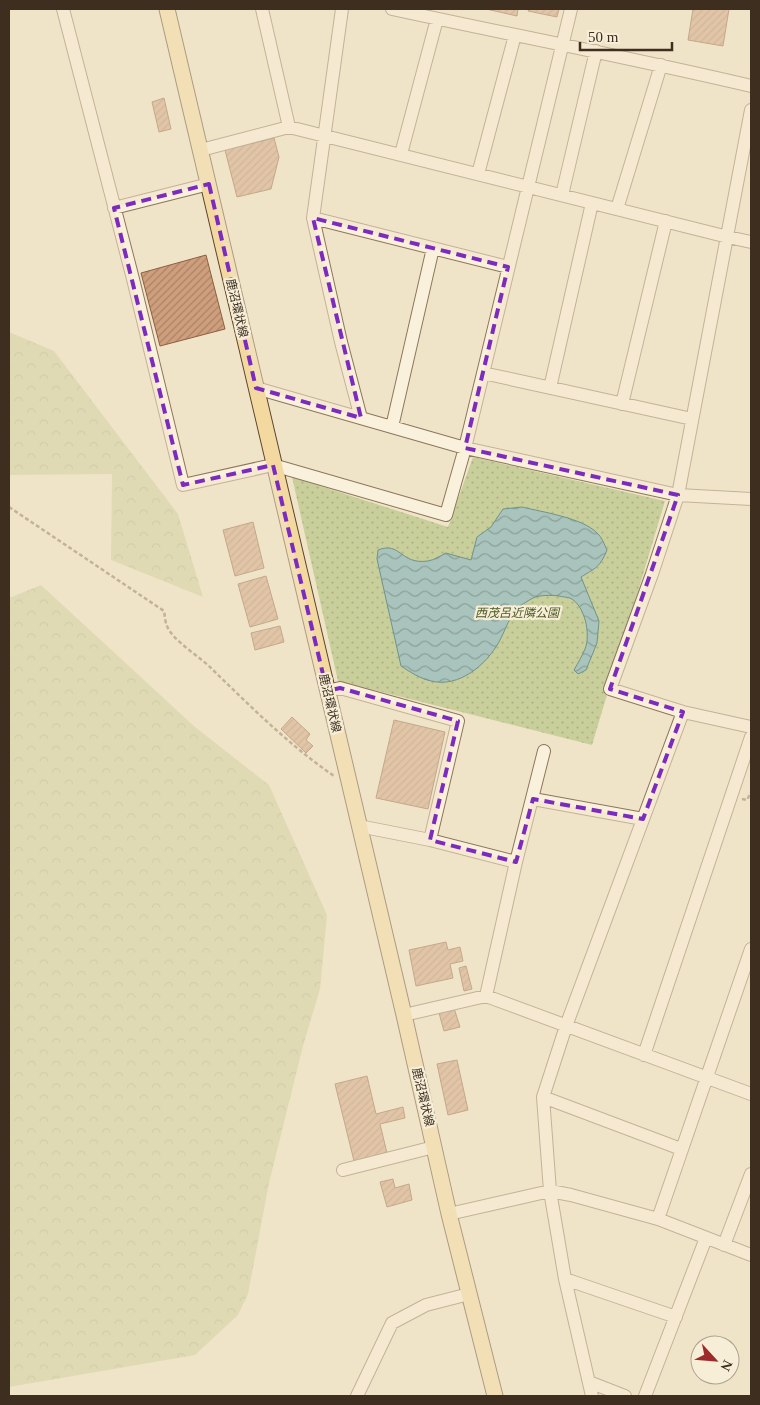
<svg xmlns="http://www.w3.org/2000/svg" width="760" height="1405" font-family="'Times New Roman','Noto Sans JP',serif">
<defs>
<pattern id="forest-crowns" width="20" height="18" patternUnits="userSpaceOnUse" patternTransform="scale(1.25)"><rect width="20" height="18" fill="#c9cf9b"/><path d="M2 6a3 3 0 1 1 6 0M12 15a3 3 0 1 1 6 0" fill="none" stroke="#aeb285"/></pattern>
<pattern id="park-dots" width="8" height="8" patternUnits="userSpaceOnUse" patternTransform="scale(1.25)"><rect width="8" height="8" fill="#c9cf9b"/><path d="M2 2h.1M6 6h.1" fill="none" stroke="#aeb285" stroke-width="1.8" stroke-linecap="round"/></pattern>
<pattern id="water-waves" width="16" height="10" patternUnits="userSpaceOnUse" patternTransform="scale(1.25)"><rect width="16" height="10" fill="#a9c4bc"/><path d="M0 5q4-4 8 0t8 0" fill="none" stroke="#8ba098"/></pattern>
<pattern id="building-hatch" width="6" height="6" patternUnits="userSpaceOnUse" patternTransform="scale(1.25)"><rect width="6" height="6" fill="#cf9f7d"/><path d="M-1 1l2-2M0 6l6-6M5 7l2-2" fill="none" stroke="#a98266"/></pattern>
</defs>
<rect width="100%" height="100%" fill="#f0e4c8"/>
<!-- forest -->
<path fill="url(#forest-crowns)" d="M9,332L54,351L178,514L203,597L111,560L112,474L9,475Z
M41,585L195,727L269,785L327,915L320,989L303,1046L269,1183L248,1294L238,1315L195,1355L9,1387V598Z"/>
<!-- park -->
<path fill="url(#park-dots)" d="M473,457L665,501L592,745L338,681L292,477L448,527Z"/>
<!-- water -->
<path fill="url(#water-waves)" stroke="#6f938a" d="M522,507C542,512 583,518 597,533C602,537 604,544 607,550C600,567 596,568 581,577L599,621L597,643L586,670L578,674L574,670C578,663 582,656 585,649C591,635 585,605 570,598C567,597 562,597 559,596C551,595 539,595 533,598C509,611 510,621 499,642C486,665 459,688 431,681C421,679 410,672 401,666L377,559L378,550C401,541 400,565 428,561C434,560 440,556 446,553L471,560L477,537L491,527L503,509Z"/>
<!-- building -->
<path fill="url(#building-hatch)" stroke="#8d5f41" d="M486,9H518L517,16Z
M529,9H559L557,17L528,11Z
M693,9H729L723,46L688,40Z
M164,98L171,129L159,132L152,102Z
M274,138L279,157L271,189L237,197L225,150Z
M206,255L225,329L160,346L141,273Z
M253,522L264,568L235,576L223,530Z
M266,576L278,619L250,627L238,584Z
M280,626L284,642L255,650L251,633Z
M292,717L310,734L306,740L313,746L306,753L281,729Z
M394,720L445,732L428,809L376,798Z
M446,942L448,950L460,947L463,961L450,964L453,978L416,986L409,950Z
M466,966L472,989L464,991L459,968Z
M454,1008L460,1027L444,1031L439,1013Z
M457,1060L468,1110L448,1115L437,1064Z
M367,1076L376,1114L403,1107L405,1118L380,1124L387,1153L354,1161L335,1084Z
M393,1179L395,1188L409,1184L412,1200L387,1207L380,1182Z"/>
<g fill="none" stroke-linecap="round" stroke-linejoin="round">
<defs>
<path id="minor" d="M63,9L133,279L183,485L273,465L446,515L465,448L571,9
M262,9L289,127
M342,9L313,218L341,342L361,418
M392,9C512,35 632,58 751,86
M751,110L678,495L652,574L610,689L683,712L751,727
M201,150L289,127L728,237L751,242
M401,154L437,19
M478,174L515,35
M562,195L596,51
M114,208L209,184
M617,209L661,65
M313,218L508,267
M483,373L692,419
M256,388L465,448L678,495L751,499
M550,388L592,203
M622,404L666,221
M392,427L433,248
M327,691L340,688L458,721L430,840
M533,799L643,819
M359,826L430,840L516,862
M486,996L516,862L544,751
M404,1015L486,996L751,1094
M644,1055L751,737
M543,1097L681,1149
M343,1170L434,1147
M449,1214L550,1191L571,1195L658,1219L751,1255
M658,1219L751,949
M724,1245L751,1174
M565,1279L676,1317
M589,1382L625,1396
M357,1396L392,1323L426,1305L469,1294
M592,1396L565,1279L550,1191L543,1097L566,1026L683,712
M645,1396L706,1238"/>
<path id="major" d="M167,9L404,1015L449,1214L495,1396"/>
</defs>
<!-- minor casing -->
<use href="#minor" stroke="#8d765c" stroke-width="14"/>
<!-- major casing -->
<use href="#major" stroke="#5b4430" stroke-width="17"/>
<!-- path -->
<path stroke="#8d765c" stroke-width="2.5" stroke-dasharray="4 2.5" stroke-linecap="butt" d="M9,507L164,611C165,616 165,622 167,626C172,640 200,657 211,668C250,706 289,745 334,776
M742,799L747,800L751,792"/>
<!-- minor -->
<use href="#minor" stroke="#faf1dc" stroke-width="12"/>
<!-- major -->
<use href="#major" stroke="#f3d9a0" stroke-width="15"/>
</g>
<!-- marked area -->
<path d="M0 0H760V1405H0ZM209,184L256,388L361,418L313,218L508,267L465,448L678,495L610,689L683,712L643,819L533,799L516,862L430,840L458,721L340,688L327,691L273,465L183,485L114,208Z" fill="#f0e4c8" fill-opacity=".55" fill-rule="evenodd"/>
<path fill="none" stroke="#7b2cbf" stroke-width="4" stroke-dasharray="10 6" stroke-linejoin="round" d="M209,184L256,388L361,418L313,218L508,267L465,448L678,495L610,689L683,712L643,819L533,799L516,862L430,840L458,721L340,688L327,691L273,465L183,485L114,208Z"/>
<g text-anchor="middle" stroke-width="4.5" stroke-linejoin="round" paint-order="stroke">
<!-- street labels -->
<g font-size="12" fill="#3d2e20" stroke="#f7eed8">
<text transform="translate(237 308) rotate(77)" y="4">鹿沼環状線</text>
<text transform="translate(330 703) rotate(77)" y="4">鹿沼環状線</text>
<text transform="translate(423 1097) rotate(77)" y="4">鹿沼環状線</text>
</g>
<!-- park labels -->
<g font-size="12" font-style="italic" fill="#4d5a26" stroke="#f7eed8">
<text x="517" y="617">西茂呂近隣公園</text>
</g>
</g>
<!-- border -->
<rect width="760" height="1405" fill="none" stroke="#3d2e20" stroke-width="20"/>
<!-- north arrow -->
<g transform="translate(715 1360) rotate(116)"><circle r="24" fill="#f7eed8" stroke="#ada18e"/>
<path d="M0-4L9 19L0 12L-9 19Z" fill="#9e2a2b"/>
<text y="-8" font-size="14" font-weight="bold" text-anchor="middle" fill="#3d2e20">N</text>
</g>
<!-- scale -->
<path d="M580 42v8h92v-8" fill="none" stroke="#3d2e20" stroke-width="2.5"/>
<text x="588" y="42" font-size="15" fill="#3d2e20" stroke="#f7eed8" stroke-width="4" paint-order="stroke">50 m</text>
</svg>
